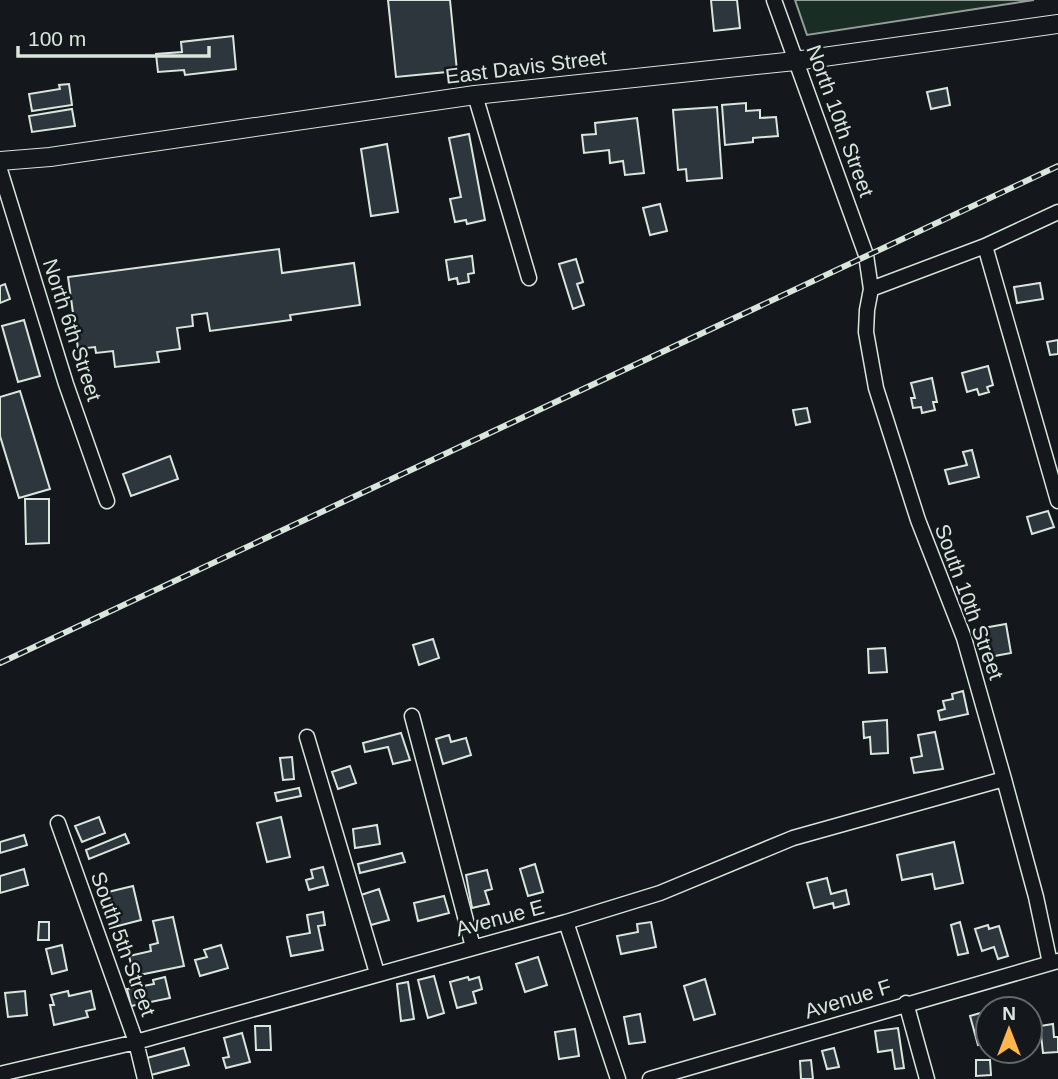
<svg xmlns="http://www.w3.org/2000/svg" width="1058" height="1079" font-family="Helvetica,sans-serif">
<rect width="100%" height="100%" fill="#14181c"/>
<!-- green -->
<path fill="#1a2d24" stroke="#939e99" stroke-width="2" d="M795,0H1034L807,35Z"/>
<!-- building -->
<path fill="#2c363c" stroke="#d8e6dc" stroke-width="2" d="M388,0H450L457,71L396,77Z
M711,0H737L740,28L714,31Z
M233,36L236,69L185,75L184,70L158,72L156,54L182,52L181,42Z
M69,84L72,105L32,111L29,94L60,89L59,85Z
M947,88L950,105L931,109L927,92Z
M746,103V111L760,110V118L776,117L778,136L753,138V142L725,145L722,105Z
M717,107L722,178L687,181L686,169L678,170L673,110Z
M72,109L75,126L32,132L29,116Z
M637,118L644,173L625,175L623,161L610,163L609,150L584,153L582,135L596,134L595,123Z
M469,134L485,220L467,224L466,220L455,222L450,199L461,197L449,138Z
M387,144L398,212L371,216L361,149Z
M660,204L667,231L650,235L643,208Z
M279,249L282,273L354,263L360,305L290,315L291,320L210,331L207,313L192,315L193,326L177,328L180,349L157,352L159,362L115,367L113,351L96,353L95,347L78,349L68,277Z
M472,256L474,273L468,274L469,282L458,284L457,278L449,280L446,260Z
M576,259L583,282L577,284L584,305L573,309L559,264Z
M1040,283L1043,299L1017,303L1014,287Z
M5,284L10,299L0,303V286Z
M24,320L40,376L18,382L2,326Z
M1058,340V354L1050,355L1047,342Z
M988,366L993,385L987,387L989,392L979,395L977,389L967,392L962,373Z
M932,378L937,402H933L935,410L922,413L921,407L913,408L911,398H915L911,383Z
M20,391L50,489L19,498L0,436V397Z
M807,408L810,422L796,425L793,410Z
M972,450L979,477L949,484L945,470L967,465L963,452Z
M170,456L178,479L131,496L123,474Z
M25,499H49V543L26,544Z
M1048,511L1054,527L1032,534L1027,517Z
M1006,624L1011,653L989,657L983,628Z
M433,639L439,658L419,665L413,645Z
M885,648L887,672L869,673L868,649Z
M963,691L968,714L940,720L938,711L945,709L943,701L953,699L952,694Z
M887,720L888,753L871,754L870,737L864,738L863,722Z
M935,732L943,769L914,773L911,758L922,756L918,735Z
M401,733L410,760L393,764L388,747L365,752L363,743Z
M449,735L451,742L466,738L471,755L443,764L436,739Z
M292,757L294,779L283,780L280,758Z
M350,766L356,783L338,789L332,772Z
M299,788L301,796L277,801L275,793Z
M99,817L105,833L82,842L75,826Z
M281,817L290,857L267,862L257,823Z
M377,825L380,844L355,848L353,829Z
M125,834L129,843L89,859L86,850Z
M24,835L27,845L0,853V842Z
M954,842L963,883L935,889L932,874L902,880L897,855Z
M402,853L405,862L360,873L358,864Z
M535,864L543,892L528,896L520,869Z
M323,867L328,885L309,890L306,880L313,878L311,870Z
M24,869L28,885L0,893V876Z
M487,870L492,889L485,891L489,904L472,908L466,875Z
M827,878L831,894L846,890L849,904L834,908L833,903L814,908L807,883Z
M133,886L141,920L110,928L106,912L113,910L108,892Z
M379,889L389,920L371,925L361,895Z
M444,896L449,913L418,921L414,903Z
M323,912L325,925L318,926L323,950L291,956L287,937L310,933L307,915Z
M173,917L184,966L134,976L129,956L151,951L150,945L158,943L153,921Z
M39,922H49V940H38Z
M651,922L656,947L621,954L617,936L638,932L637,924Z
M960,922L968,953L958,955L951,925Z
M988,925L989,929L999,926L1008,956L998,959L994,947L982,951L975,929Z
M62,945L67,970L52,974L46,949Z
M221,945L228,968L200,976L195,960L207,957L204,950Z
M538,957L547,985L525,992L516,964Z
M434,976L444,1013L428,1018L418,980Z
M165,977L170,998L131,1006L127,989L154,984L153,980Z
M468,977L469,980L479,977L482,989L473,992L476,1003L457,1008L450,982Z
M705,979L715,1014L694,1020L684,986Z
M408,982L414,1019L401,1021L397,984Z
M25,991L27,1015L8,1017L5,993Z
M68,991L69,996L91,991L95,1009L86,1011L88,1017L54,1025L50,1005H54L51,995Z
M987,1011L988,1042L978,1045L970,1016Z
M640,1014L645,1042L629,1044L624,1017Z
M1053,1024L1054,1037H1058V1052L1043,1053L1040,1026Z
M255,1026H270L271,1050H256Z
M898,1028L904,1068L895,1069L892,1050L878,1052L875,1031Z
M575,1029L579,1056L559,1059L555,1032Z
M242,1033L250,1062L226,1068L223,1058L229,1057L224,1038Z
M184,1048L189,1065L151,1075L147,1058Z
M834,1048L839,1067L827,1069L822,1051Z
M811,1060L813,1079H801L800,1061Z
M976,1060H990L991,1075L976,1076Z"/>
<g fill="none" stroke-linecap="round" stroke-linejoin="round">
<defs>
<path id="minor" d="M774,0L866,255L871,289L867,310L866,332L876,388L918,520L964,638L1004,779L1036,897L1050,963
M475,95L529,278
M0,170L66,384L107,501
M985,246L1058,501
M871,289L985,246L1058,212
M412,716L473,947
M307,737L377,973
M58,823L136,1042L145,1079
M566,922L618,1079
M906,1003L927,1079
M0,1074L136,1042L566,922L660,893L793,838L1004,779
M650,1079L1058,961"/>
<path id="major" d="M0,161L50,157L475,95L795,61L1058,24"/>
</defs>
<!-- minor casing -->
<use href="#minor" stroke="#d8e6dc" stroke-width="17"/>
<!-- major casing -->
<use href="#major" stroke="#d8e6dc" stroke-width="20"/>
<!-- minor -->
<use href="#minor" stroke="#14181c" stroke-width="14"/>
<!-- major -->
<use href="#major" stroke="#14181c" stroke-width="18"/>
<defs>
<path id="rail" d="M0,663L1058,166"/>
</defs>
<!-- rail casing -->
<use href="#rail" stroke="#d8e6dc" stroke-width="6"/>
<!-- rail -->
<use href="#rail" stroke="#14181c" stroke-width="3.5" stroke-dasharray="10" stroke-linecap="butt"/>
</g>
<g text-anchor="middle" stroke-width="5" stroke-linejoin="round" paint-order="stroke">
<!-- street labels -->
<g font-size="21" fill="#d8e6dc" stroke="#14181c">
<text transform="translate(526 67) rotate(-7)" y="7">East Davis Street</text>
<text transform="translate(840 121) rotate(70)" y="7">North 10th Street</text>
<text transform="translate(72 330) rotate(72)" y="7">North 6th Street</text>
<text transform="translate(969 602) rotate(70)" y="7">South 10th Street</text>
<text transform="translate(500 918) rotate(-15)" y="7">Avenue E</text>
<text transform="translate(123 944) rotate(70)" y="7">South 5th Street</text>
<text transform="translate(848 999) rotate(-17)" y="7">Avenue F</text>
</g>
</g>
<!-- north arrow -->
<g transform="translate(1009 1030)"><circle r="33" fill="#14181c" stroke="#626a69" stroke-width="2"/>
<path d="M0-5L12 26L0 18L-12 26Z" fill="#ffb74d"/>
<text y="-10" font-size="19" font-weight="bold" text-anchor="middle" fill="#d8e6dc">N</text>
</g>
<!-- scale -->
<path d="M18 46v10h191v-10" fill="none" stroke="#d8e6dc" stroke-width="3.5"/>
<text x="28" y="46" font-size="21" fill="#d8e6dc" stroke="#14181c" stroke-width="5" paint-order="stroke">100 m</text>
</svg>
